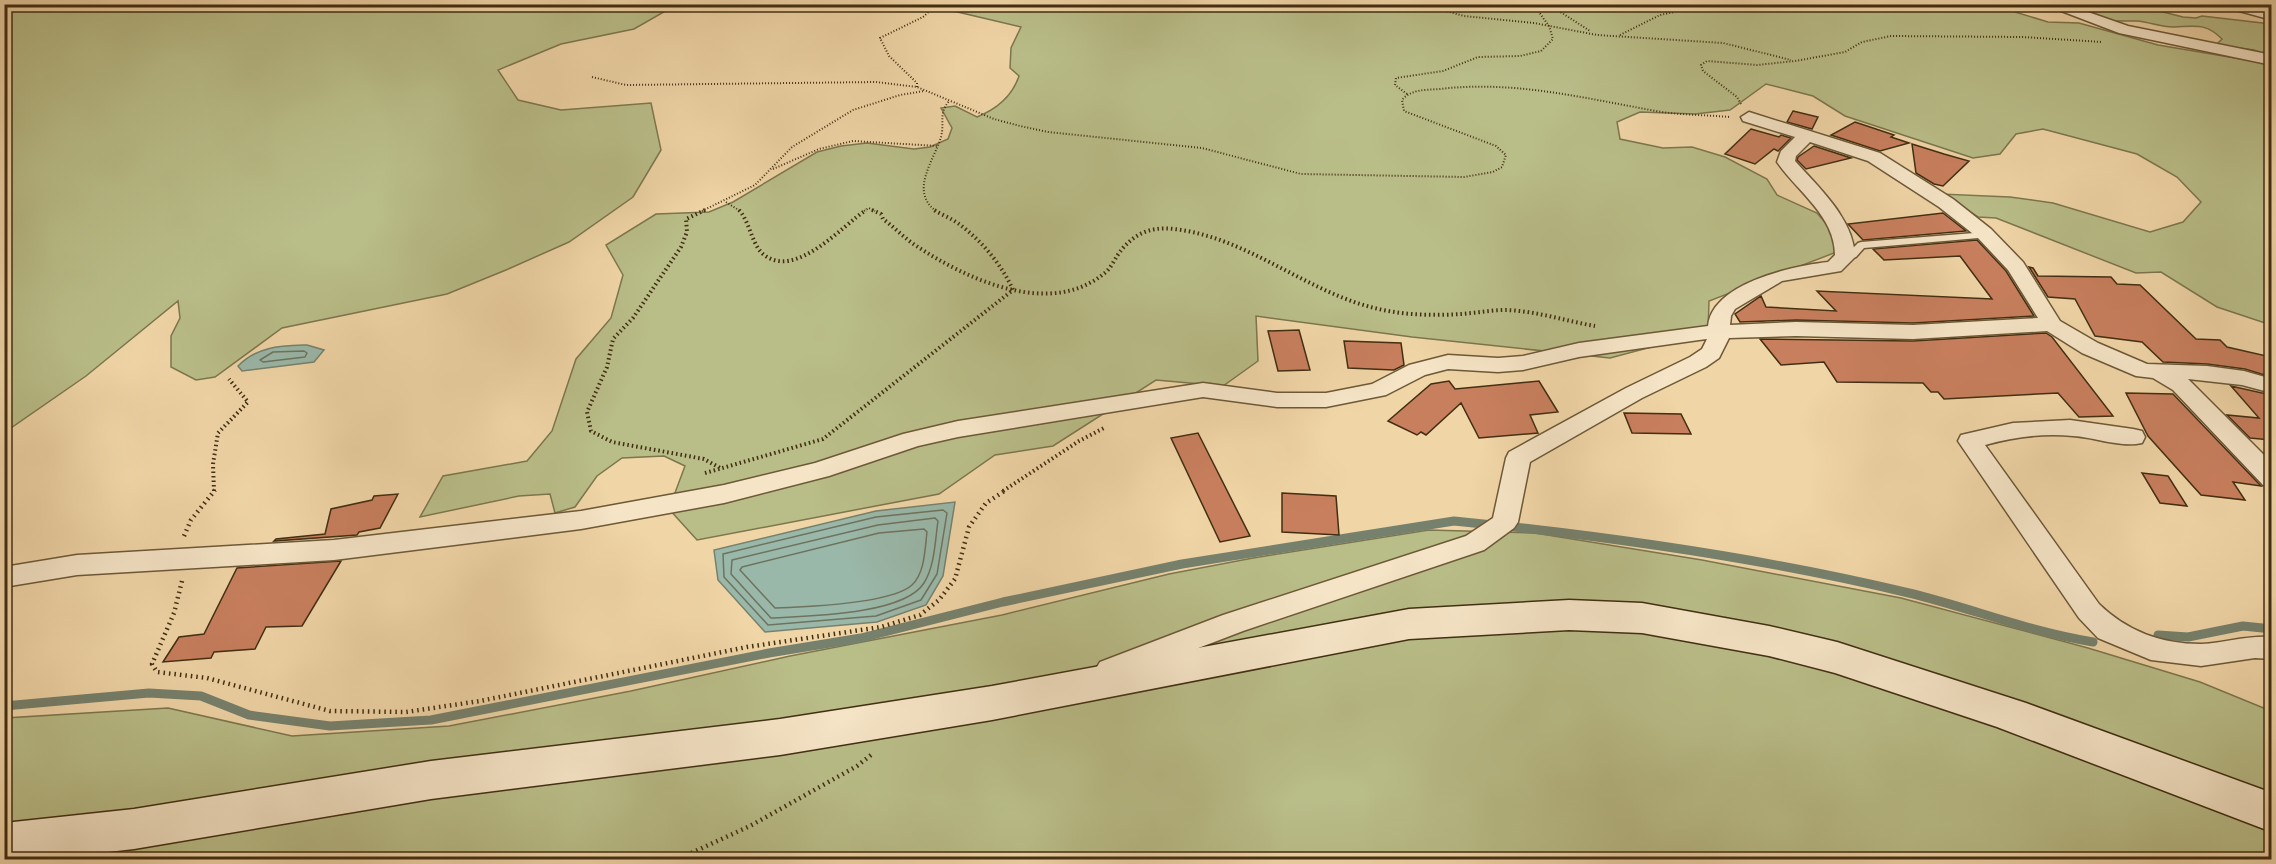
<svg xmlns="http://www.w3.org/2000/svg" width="2276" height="864" font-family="'IM FELL Great Primer',serif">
<rect width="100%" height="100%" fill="#f0d5a7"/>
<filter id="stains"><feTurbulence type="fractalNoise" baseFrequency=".00333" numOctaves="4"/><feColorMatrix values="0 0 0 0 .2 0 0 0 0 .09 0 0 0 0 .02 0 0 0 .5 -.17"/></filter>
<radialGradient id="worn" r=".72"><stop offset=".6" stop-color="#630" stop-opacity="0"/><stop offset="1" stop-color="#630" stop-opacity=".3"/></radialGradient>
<!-- green -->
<path fill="#b9bd88" stroke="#7d764d" stroke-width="1.5" d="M5,4L676,5L634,29L561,44L498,70L518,100L561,110L651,103L661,150L633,197L569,242L506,270L447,294L282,328L215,377L196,380L171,367V336L180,318L178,301L86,376L5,432Z
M2016,4L2015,12L2048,22L2079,23L2158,45L2271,64V325L2217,307L2161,272L2136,273L1996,218L1978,217L1942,194L2010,197L2053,203L2150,232L2183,222L2201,202L2177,177L2137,154L2043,129L2016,134L2000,154L1973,158L1845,116L1813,96L1766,84L1730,110L1695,114L1640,112L1617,122L1620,139L1663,148L1692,147L1725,157L1767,179L1777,195L1817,213L1847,248L1709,301L1708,332L1610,358L1412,337L1256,316L1258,361L1223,386L1156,380L1053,446L995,455L939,494L697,540L669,509L685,466L664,456L622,458L597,476L575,507L555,513L550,494L519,496L420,517L443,476L527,461L552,431L576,359L611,318L623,275L606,245L656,214L709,212L733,202L817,152L841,146L867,143L914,149L930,147L948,139L952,128L941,108L955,106L977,117C997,109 1012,97 1019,76L1010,68L1011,48L1021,27L945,9L942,5Z
M2077,5H2135L2183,17L2196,18L2202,16L2271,24V57L2254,50L2216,45L2222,39C2206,23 2196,26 2175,27C2163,28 2150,22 2137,21C2117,20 2089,26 2077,5Z
M1429,530L1535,533L1702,560L1901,598L2088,648L2200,682L2271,711V859L5,860V718L168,708L292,736L449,726L631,691L790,656L1002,615L1169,574L1253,558Z"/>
<!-- water -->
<path fill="#9ab8aa" stroke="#76816d" stroke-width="1.5" d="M307,345L324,350L314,362L242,371L238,366C258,346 280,346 307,345Z
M955,502L943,576L926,605L877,622L765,632L718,580L714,550L876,511Z"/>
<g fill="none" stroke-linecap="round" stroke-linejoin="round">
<!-- shore -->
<path stroke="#6e735e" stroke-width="1.5" d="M304,351L307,353L305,357L263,362L260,360L273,352Z
M943,510L947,513L937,574L921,600L876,616L768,625L724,577L723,554L876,517Z
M935,518L938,521C935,541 935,565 924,583C904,615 807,616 771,618L731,574L732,560L878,525Z
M924,529L927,532C925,548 925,573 912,585C891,604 805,607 775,608L740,570L742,567L879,533Z"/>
<!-- stream -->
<path stroke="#76816d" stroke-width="9" d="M1505,526C1641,541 1776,561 1909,593C1971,608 2030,632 2093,642
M2158,635L2188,637L2243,626L2272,629
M4,706L149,693L201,696L249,715L330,726L431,720L769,653L861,638L1003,602L1182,564L1454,521L1493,525"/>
</g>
<!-- building -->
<path fill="#c87f5e" stroke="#412e12" stroke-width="1.5" d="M1793,111L1818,117L1812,129L1787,122Z
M1855,122L1894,135L1891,137L1909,143L1880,151L1831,135Z
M1751,129L1779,137L1781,135L1791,138L1778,151L1774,149L1755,164L1725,154Z
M1912,144L1944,154L1969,161L1943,186L1934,184L1916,173Z
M1814,146L1851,158L1806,169L1797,160L1798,157Z
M1943,213L1966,231L1863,240L1848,224Z
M1977,240L2006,271L2034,316L1913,323L1796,320L1740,322L1735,314L1761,296L1766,307L1836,311L1817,291L1992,299L1960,256L1884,260L1873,249Z
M2029,267L2033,268L2038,276L2111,277L2117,284L2140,285L2196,339L2220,340L2227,347L2271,357V377L2245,369L2207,364L2163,362L2142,342L2095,336L2075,299L2048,297Z
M1299,330L1310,370L1278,371L1268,331Z
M2046,333L2052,337L2113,416L2079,417L2058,393L1944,399L1938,392H1931L1923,383L1837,382L1824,362L1781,365L1760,339L1913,341Z
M1344,341L1401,343L1404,365L1394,370L1348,368Z
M1449,381L1455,389L1539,381L1558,412L1530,415L1538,433L1479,438L1461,403L1426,435L1421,432L1417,435L1388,421L1431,384Z
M2231,386L2271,395V440L2250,438L2227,415L2259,418Z
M2126,393L2173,394L2261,486L2233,482L2245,500L2201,495L2148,436Z
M1624,413L1681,414L1691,434L1632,433Z
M1198,433L1250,536L1220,542L1171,438Z
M2142,473L2168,476L2187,506L2160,503Z
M1282,493L1336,496L1339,535L1282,532Z
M398,494L380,528L359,532L357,535L274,541L276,539L325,534L331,509L372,500L374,496Z
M341,561L302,626L266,627L255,649L214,652L211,658L163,662L179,637L204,634L237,568Z"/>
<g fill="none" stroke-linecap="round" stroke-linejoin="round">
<defs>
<path id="lane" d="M1987,232L1992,235L1990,237L1864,248L1856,257L1845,260L1840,257L1848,253L1858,243L1861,242Z"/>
<path id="street" d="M2043,4H2065L2128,26L2272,55V65L2119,33Z
M2214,4H2242L2272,11V20Z
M1749,112L1880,153L1953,199L1991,229L2023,262L2060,321L2098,343L2147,364L2207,366L2244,371L2272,379V393L2242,385L2188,379L2272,463V487L2263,485L2173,390L2153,378L2136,376L2082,353L2047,331L1913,339L1796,336L1729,338L1719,358L1706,367L1642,398L1530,462L1518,522L1514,528L1484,550L1243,631L1120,678L1110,682L1100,678L1095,670L1100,662L1223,615L1466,536L1493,518L1506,458L1509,452L1626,388L1690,357L1702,349L1707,339L1699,340L1579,357L1523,370L1498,372L1448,369L1425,375L1386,395L1326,407H1277L1203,397L958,437L918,446L829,476L724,503L581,529L334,560L77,575L4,587V567L77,555L334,540L581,511L724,485L815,463L903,434L958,421L1203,383L1277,393H1326L1372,384L1409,365L1448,355L1498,358L1523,356L1579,343L1708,326C1712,283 1793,266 1828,262L1835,255C1835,216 1797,191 1777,162L1781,151L1795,137L1743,121L1741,117ZM1810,142L1868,161L1939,207L1977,237L2008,270L2038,318L1913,325L1796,322L1730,325L1731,316L1735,309L1782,281L1841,271L1855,257C1854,219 1819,188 1795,161L1796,156Z
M2070,420L2133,429L2142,431L2145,437L2142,443C2121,448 2094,437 2073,436C2043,433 2014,437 1985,445L2099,604C2127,631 2161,644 2201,644C2225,643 2247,635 2272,637V659L2255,658L2201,666L2151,660L2098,638L2079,618L1958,441L1961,435L2013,423Z"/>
<path id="secondary" d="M1569,600L1642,603L1769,626L1837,642L2026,703L2272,793V832L1997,727L1835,673L1769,656L1642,633L1569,630L1409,639L992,720L780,755L431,799L134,849L39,860H4V823L134,809L431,761L780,719L992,686L1409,609Z"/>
</defs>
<!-- lane casing -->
<use href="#lane" stroke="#6d5837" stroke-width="3"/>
<!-- street casing -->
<use href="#street" stroke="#6d5837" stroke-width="3"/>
<!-- secondary casing -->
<use href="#secondary" stroke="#412e12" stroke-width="3"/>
<!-- path-far2 -->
<path stroke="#412e12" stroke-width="2" stroke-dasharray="1 2" stroke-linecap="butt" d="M1421,4L1464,16L1534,23L1597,35L1723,43L1791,60
M1548,4L1590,31
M2181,4L2204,10
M1620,35L1660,15L1674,12
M592,77L626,85L876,82L917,87L994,119L1020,126L1048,132L1202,148L1301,174L1464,177L1493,172L1502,167L1506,155L1496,146L1404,111L1402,100C1411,89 1426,90 1440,89C1516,80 1587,99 1662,112C1684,115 1707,115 1730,117
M917,87V83L889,56L880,38L923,17L935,6
M1407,94L1395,85L1396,78L1443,71L1478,57L1520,56L1541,51L1553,39L1549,26L1533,4
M1741,104L1737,97L1703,71L1701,65L1707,61L1757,65L1795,61L1845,52L1862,42L1891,36L2023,37L2102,42
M773,169L819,149L853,141L938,146
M726,202L740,211
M702,211L755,185L792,147L853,110L900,95L924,91
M864,211L869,208L875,211
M936,211C909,191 934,161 941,137C945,121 938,115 949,101"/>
<!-- path-far1 -->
<path stroke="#412e12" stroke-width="4" stroke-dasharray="1.5 3" stroke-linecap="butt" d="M705,210L686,219L687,232L681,247L633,318L613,339L607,367L587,412L591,431L612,442L704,459L722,469
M739,210C750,222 751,243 763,254C795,281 843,225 866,210
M872,210L881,214L883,219C894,227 903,237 915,245C966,279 1052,320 1107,271C1111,267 1114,261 1117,256C1131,235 1149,226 1174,229C1245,237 1300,287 1367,306C1397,315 1430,316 1461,314C1476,313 1491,310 1506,310C1536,311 1566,321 1595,326
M705,473L823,439L1013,290C1002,265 981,240 959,224C951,218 942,215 934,210
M214,491L213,464L218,433L248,402L229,379
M1003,491L1079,441L1104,428"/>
<!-- path -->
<path stroke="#412e12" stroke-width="4.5" stroke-dasharray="1.5 4" stroke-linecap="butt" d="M184,536L191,520L215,490
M182,581L174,613L152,664L157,672L207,678L330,711L406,712L480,701L747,647L881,627L920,615L939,600L955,579L969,527L986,503L1006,490
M683,860L689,854L750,826L857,766L871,755"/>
<!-- lane -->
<use href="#lane" fill="#f5e4c6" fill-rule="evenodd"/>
<!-- street -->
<use href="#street" fill="#f5e4c6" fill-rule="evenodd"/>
<!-- secondary -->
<use href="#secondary" fill="#f5e4c6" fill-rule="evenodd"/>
</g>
<!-- margin -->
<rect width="2276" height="864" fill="none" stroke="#f0d5a7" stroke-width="24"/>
<rect x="6" y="6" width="2264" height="852" fill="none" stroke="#412e12" stroke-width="3"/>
<rect x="12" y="12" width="2252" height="840" fill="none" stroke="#412e12" stroke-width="1.5"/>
<rect width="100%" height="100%" filter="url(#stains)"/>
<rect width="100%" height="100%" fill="url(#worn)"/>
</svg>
